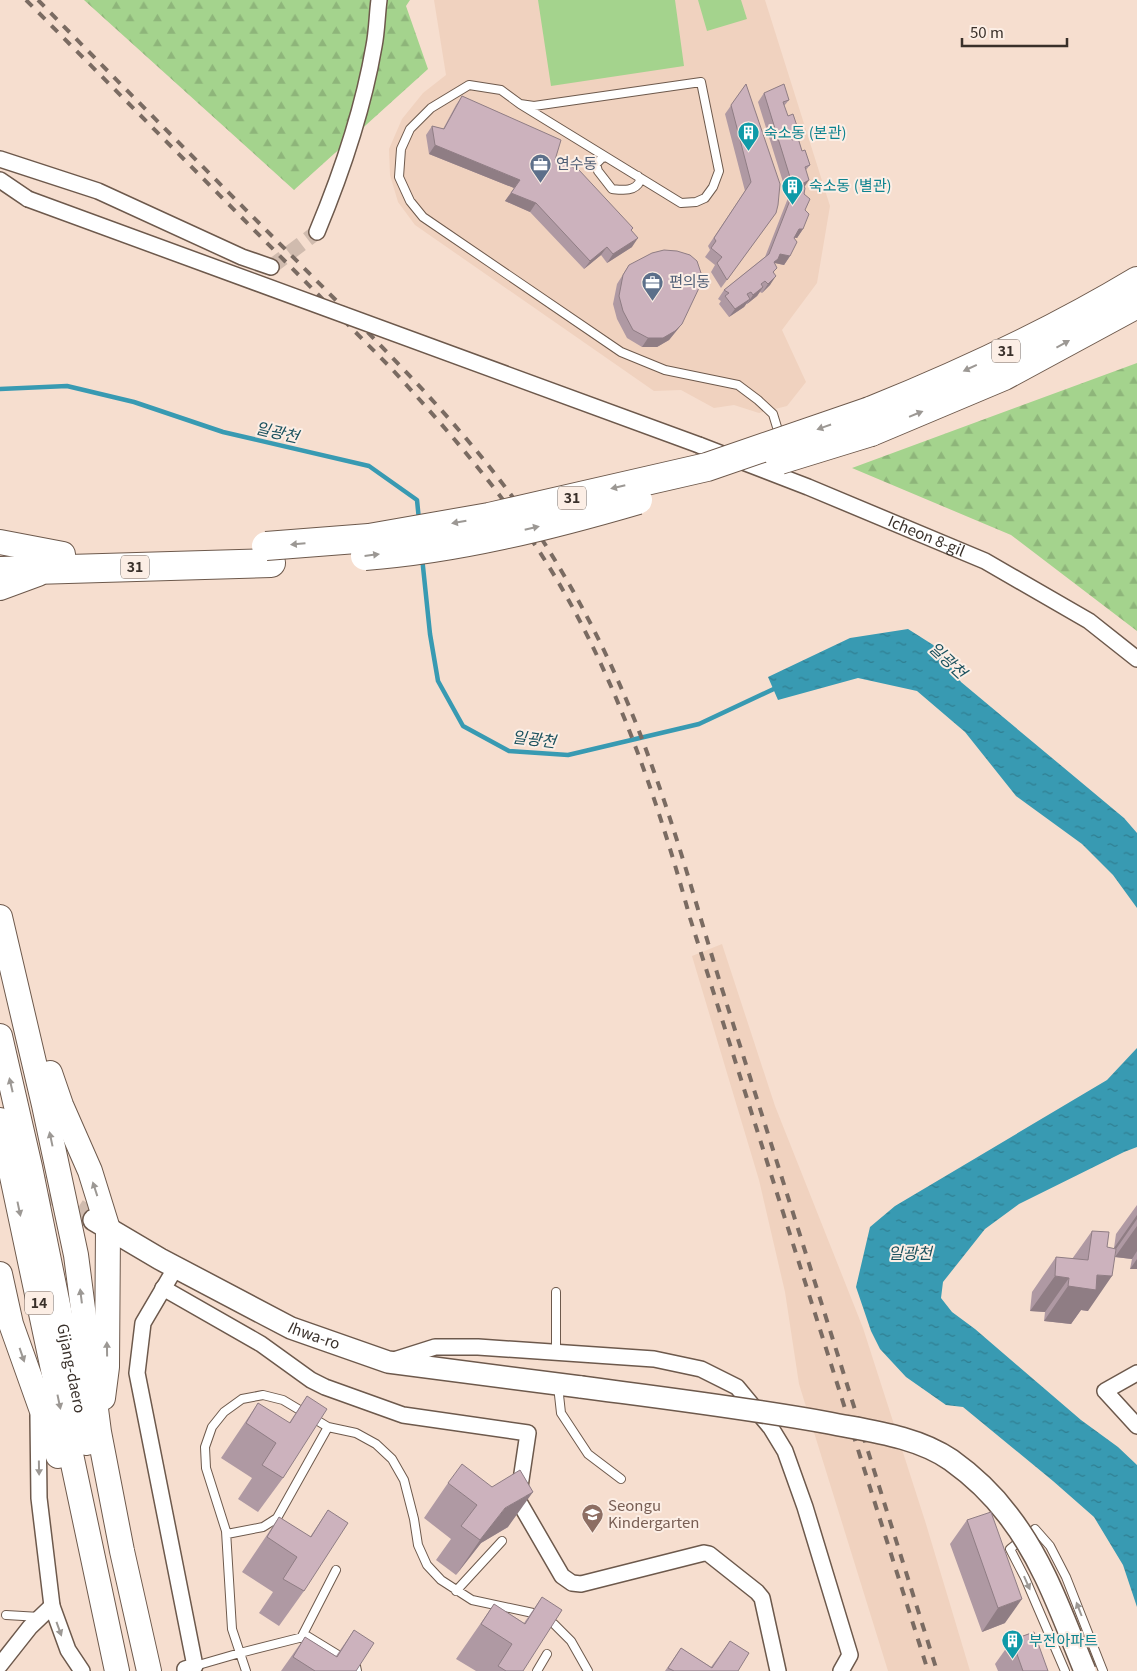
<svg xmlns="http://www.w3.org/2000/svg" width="1137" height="1671" font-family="Georgia,'Noto Sans KR',serif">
<defs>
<pattern id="forest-firs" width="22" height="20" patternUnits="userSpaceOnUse" patternTransform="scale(1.25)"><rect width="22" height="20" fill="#a4d38d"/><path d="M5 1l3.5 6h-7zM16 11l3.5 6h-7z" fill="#8eb57a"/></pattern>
<pattern id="water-ripples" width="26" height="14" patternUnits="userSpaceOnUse" patternTransform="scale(1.25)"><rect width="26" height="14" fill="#389ab2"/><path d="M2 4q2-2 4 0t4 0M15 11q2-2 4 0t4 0" fill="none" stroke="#307e91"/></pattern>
</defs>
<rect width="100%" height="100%" fill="#f6decf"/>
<!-- built -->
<path fill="#f0d2bf" d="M434,0H765L830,206L817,283L782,330L806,382L787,406L759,413L734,405L714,408L681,390L654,391L415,225L398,202L390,175L389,149L402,119L423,93L446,75Z
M722,944L775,1106L863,1328L926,1524L970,1671H888L799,1384L785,1292L759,1180L692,956Z"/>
<!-- grass -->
<path fill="#a4d38d" d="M538,0H675L684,66L551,86Z
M698,0H741L747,19L707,31Z"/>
<!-- forest -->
<path fill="url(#forest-firs)" d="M84,0H410L406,6L428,69L294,190Z
M1137,363V631L1011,535L852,468Z"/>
<!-- water -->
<path fill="url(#water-ripples)" d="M908,629L938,648L961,682L1124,818L1137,833V908L1113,875L1082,844L1016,796L965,732L917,691L858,678L778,700L768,677L850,638Z
M1137,1048V1147L1124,1152L1019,1204L985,1229L943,1282L941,1298L952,1312L975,1329L1081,1420L1118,1447L1137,1465V1607L1123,1565L1094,1517L1053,1481L963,1407L946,1405L906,1377L880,1349L871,1331L856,1287L870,1227L895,1206L1107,1080Z"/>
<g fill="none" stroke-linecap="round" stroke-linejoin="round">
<!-- stream -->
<path stroke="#389ab2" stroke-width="4.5" d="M0,389L67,386L134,402L223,432L369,466L417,500L419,520
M422,557L430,634L438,681L463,726L509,751L568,755L699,724L778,687"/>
<!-- street-tunnel -->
<path stroke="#d0bbae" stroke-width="15" stroke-dasharray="15 8" stroke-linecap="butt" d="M271,267L317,232"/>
<!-- secondary-tunnel -->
<path stroke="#d0bbae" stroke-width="21" stroke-dasharray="21 11" stroke-linecap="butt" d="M23,1175L93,1219"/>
<defs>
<path id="lane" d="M520,104L681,203L696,202L705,198L713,187L719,171L701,82L534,106L520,104L501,90L469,85L431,108L410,129L401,149L399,177L410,201L423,217L621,352L665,370L738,385L758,400L773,414L780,437
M606,157L602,158L596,164L598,171L612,189C622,190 635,192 640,181L638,176
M556,1352V1292
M558,1386L561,1413L588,1454L621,1479
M227,1534L263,1527L277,1518L328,1427
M456,1591L502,1541
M6,1615L40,1617
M301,1638L336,1570
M195,1666L240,1653L307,1636L356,1666L357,1671
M246,1671L232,1629L226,1531L206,1468L205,1447L212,1427L224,1412L242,1399L263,1395L283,1400L328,1427L356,1433L376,1444L392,1459L404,1480L414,1519L418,1545L427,1565L441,1580L472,1600L533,1613L554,1624L571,1641L588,1671
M537,1671L547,1654
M1065,1671L1025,1578L1010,1549L1035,1529L1050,1546L1066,1577L1103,1671"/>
<g id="street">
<path d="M0,159L98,191L242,257L271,267"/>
<path d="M0,180L28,199"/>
<path d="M317,232C342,172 363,110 374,46C377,31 377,15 379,0"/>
<path id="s1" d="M699,445L808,487L985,561L1089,621L1137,659"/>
<path d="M176,1267L143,1323L137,1373L195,1666L185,1669"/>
<path d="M163,1288L261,1344L311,1380L325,1387L403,1415L528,1433L518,1500L562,1576L572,1583L581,1584L704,1553L709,1554L757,1592L762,1598L778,1671"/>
<path d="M394,1360L435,1347H478L654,1359L701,1369L737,1387L771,1428L785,1451L805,1507L850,1655L841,1671"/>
<path d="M1137,1373L1105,1391L1137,1426"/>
<path d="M38,1416L39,1498L52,1606L68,1650L82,1671"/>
<path d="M0,1665L30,1627L52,1606"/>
</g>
<g id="secondary">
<path id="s2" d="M94,1220L160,1259L291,1328L388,1362L581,1387"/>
</g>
<g id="primary">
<path d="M0,542L63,554"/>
<path d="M0,588L38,574"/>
<path d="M0,917L44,1105L76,1255L99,1432L122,1551L149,1671"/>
<path id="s3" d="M0,1036L30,1167L86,1443"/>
<path d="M50,1073L61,1105L90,1171L108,1229L107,1367L103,1398"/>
<path d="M0,1120L117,1671"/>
<path d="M0,1274L11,1324L58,1456"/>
</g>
<path id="highway" d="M870,411C962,374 1052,332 1137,281
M871,432L1004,376L1137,304
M0,571L271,563"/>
</defs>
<!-- lane casing -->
<use href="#lane" stroke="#6d594c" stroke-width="10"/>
<!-- street casing -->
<use href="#street" stroke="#6d594c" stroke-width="18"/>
<!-- secondary casing -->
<use href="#secondary" stroke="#6d594c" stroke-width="24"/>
<!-- primary casing -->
<use href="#primary" stroke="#6d594c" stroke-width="26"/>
<!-- highway casing -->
<use href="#highway" stroke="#6d594c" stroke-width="30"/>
<!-- lane -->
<use href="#lane" stroke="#fff" stroke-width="8"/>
<!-- street -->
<use href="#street" stroke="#fff" stroke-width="15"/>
<!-- secondary -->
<use href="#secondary" stroke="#fff" stroke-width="21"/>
<!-- primary -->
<use href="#primary" stroke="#fff" stroke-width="24"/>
<!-- highway -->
<use href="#highway" stroke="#fff" stroke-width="28"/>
<!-- rail -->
<path stroke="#7a6b62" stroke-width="4" stroke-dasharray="9 9" stroke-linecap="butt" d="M26,0L391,368C442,424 491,479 533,542C608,653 655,790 690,918L928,1671
M38,0C125,89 212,176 299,263C386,351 476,437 543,541C589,613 625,689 653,769C682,849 703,930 729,1011C799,1231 868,1451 937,1671"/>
<defs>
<path id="street-bridge" d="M28,199L699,445"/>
<path id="secondary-bridge" d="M581,1387C664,1398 747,1408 829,1423C869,1431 916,1436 951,1460C972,1475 993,1495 1008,1515C1044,1561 1063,1618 1085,1671"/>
<path id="highway-bridge" d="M780,460L871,432
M266,546L369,538L489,517L707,467L870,411
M365,556C457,549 549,526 638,500"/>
</defs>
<!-- street-bridge casing -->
<use href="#street-bridge" stroke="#6d594c" stroke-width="18" stroke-linecap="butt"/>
<!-- secondary-bridge casing -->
<use href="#secondary-bridge" stroke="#6d594c" stroke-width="24" stroke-linecap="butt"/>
<!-- highway-bridge casing -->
<use href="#highway-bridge" stroke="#6d594c" stroke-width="30" stroke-linecap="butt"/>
<!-- street-bridge -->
<use href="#street-bridge" stroke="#fff" stroke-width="15"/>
<!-- secondary-bridge -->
<use href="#secondary-bridge" stroke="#fff" stroke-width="21"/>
<!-- highway-bridge -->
<use href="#highway-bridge" stroke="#fff" stroke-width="28"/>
</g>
<!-- wall -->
<path fill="#af99a3" d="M746,84L776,213L721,288L711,272L715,265L705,257L710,250L708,246L745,191L725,114Z
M764,93L789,100L784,106L792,140L802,151L810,165L806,170L804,187L805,210L803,229L797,238H794L790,256L784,265L775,263V264L774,273L770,285L762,293L760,292L757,296L747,304V303L744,307L729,317L719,304L721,301L718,299L724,290L765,257L788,198L758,102Z
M462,96L555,160L633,228L631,231L632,247L607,263L601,255L584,269L530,212L505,201L514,188L429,154L426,135L432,126L443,129L456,105Z
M629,265L682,324L669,340L657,347H642L627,338L617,319L613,304L617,284Z
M1137,1205V1269H1130L1132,1259L1115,1257L1116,1249L1114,1248L1116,1234Z
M1092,1231L1088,1311L1081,1310L1071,1324L1044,1321L1045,1312L1030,1311L1032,1292L1056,1257L1072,1259Z
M307,1396L283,1478L258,1512L238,1499L252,1478L221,1458L258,1403L289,1423Z
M448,1483L508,1527L481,1543L456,1575L436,1560L451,1539L424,1518Z
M328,1510L304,1591L279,1626L259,1613L273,1592L242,1572L279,1517L310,1537Z
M967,1520L1005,1623L982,1632L950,1544Z
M542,1597L523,1671H476L456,1659L494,1604L524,1623Z
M354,1630L356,1671H281L305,1637L336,1656Z
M1012,1640L1048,1671H998L995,1664Z
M730,1641L738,1671H665L681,1648L711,1667Z"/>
<!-- shaded-wall -->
<path fill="#8f7d84" d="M798,129L792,137L790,132Z
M435,145L520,180L514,188L429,154Z
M809,180L803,189L802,184Z
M511,193L536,203L530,212L505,201Z
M799,229H803L797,238L793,237Z
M638,238L632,247L607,263L613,254Z
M607,247L601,255L584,269L590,261Z
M780,254L790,256L784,265L775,263L772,267L768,271Z
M776,276L770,285L762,293L768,284Z
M763,287L757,296L747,304L753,295Z
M750,299L744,307L729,317L735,309Z
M682,324L669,340L657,347H642L648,338Z
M1137,1215V1219L1116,1249L1114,1248Z
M1137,1226V1251L1132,1259L1115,1257Z
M1137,1259V1269H1130Z
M1097,1275L1112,1276L1088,1311L1081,1310L1071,1324L1044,1321L1068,1286Z
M1055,1276L1069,1278L1045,1312L1030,1311Z
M533,1492L508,1527L481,1543L456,1575L480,1540L505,1508Z
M1022,1599L1005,1623L982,1632L998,1608Z"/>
<!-- building -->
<path fill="#ccb2bd" stroke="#8f7d84" d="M746,84L780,184L778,205L776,213L727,280L717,263L722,257L711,248L716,241L714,238L751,182L731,105Z
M784,84L789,100L783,102L788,116L793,114L798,129L790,132L792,140L798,138L802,151L805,150L810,165L805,167L809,180L802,184L805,188L804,194L810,199L805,210L809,214L803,229H799L794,238L797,242L790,256L780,254L778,259L774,262L777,268L773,272L776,276L768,284L765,281L761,284L763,287L753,295L751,292L747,294L750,299L735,309L725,296L729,293L724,290L769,254L794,190L764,93Z
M462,96L561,140L555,160L579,170L633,228L631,230L638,238L613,254L607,247L590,261L536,203L511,193L520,180L435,145L432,126L444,129Z
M664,250L677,251L690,255L697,261L701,273L699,288L682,324L675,331L663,338H648L633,330L623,311L619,296L623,275L629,265L652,253Z
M1092,1231L1109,1232L1107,1247L1116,1249L1112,1276L1097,1275L1096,1290L1068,1286L1069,1278L1055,1276L1056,1257L1088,1260Z
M307,1396L327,1409L283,1478L262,1465L276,1443L246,1423L258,1403L290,1423Z
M462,1464L492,1487L520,1470L533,1492L505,1508L480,1540L461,1526L477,1505L448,1483Z
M328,1510L348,1523L304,1591L283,1579L297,1557L267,1537L279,1517L311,1537Z
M991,1512L1022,1599L998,1608L967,1520Z
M542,1597L562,1610L523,1671H506L498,1666L512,1644L481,1624L494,1604L525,1624Z
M354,1630L374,1643L356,1671H315L293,1657L305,1637L337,1657Z
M1034,1632L1048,1671H1023L1012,1640Z
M730,1641L749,1653L738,1671H674L668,1668L681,1648L712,1668Z"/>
<!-- one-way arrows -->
<defs><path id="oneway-solid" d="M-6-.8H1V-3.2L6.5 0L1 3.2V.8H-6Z" transform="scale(1.25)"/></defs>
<g fill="#9c9894">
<use href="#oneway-solid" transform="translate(1063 344) rotate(-29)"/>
<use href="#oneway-solid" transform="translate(970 368) rotate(155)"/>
<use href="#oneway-solid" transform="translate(916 414) rotate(-22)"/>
<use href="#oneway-solid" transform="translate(824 427) rotate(161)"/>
<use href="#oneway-solid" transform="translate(618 487) rotate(167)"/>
<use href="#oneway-solid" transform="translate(459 522) rotate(170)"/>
<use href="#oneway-solid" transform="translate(532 528) rotate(-13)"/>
<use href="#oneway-solid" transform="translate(298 544) rotate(175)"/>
<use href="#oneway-solid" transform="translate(372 555) rotate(-7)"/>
<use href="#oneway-solid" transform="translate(11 1085) rotate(-103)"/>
<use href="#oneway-solid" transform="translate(51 1139) rotate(-102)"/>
<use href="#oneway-solid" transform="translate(95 1189) rotate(-108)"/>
<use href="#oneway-solid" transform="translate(19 1209) rotate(78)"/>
<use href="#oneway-solid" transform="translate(81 1296) rotate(-97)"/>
<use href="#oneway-solid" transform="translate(107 1349) rotate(-91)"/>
<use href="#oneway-solid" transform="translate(22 1355) rotate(71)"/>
<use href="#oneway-solid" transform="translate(59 1402) rotate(78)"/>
<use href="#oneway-solid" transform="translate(39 1468) rotate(89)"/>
<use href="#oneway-solid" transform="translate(1027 1583) rotate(66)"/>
<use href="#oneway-solid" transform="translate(1079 1609) rotate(-111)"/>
<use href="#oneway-solid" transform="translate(59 1629) rotate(70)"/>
</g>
<!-- icons -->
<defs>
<symbol id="building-pin" viewBox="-11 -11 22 30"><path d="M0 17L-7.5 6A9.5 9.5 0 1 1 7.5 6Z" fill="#0f9aa8" stroke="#fceee5"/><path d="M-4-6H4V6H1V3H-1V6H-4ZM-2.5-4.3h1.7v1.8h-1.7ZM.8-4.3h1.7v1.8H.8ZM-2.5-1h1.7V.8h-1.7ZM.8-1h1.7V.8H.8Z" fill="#fff"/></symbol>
<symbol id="office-pin" viewBox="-11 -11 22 30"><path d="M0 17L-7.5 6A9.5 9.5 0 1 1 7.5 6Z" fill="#5c6f8a" stroke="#fceee5"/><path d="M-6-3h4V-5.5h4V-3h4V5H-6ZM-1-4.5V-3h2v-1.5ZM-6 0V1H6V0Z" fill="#fff"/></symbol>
<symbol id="school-pin" viewBox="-11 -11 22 30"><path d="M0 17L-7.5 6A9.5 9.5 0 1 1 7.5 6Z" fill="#8d6e63" stroke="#fceee5"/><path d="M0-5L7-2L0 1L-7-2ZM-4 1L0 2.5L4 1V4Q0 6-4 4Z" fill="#fff"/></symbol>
</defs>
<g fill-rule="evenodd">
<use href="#building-pin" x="736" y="120" width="25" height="34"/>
<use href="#office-pin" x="528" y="152" width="25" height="34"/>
<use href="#building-pin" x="780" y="174" width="25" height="34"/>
<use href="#office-pin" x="640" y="270" width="25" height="34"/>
<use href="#school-pin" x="580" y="1502" width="25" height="34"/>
<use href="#building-pin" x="1000" y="1628" width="25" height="34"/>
</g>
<g text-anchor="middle" stroke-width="4" stroke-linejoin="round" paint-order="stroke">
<!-- shield labels -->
<g fill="#fceee5" stroke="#746962" stroke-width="1">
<rect x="992" y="339.5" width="28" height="23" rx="4"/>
<rect x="558" y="486.5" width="28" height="23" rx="4"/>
<rect x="121" y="555.5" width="28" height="23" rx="4"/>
<rect x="25" y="1291.5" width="28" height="23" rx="4"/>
</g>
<g font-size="14" font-weight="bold" fill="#39302a">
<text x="1006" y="356">31</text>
<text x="572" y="503">31</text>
<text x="135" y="572">31</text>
<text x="39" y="1308">14</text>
</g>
<!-- culture labels -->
<g font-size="15" fill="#0d838f" stroke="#fceee5" text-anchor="start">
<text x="764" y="138">숙소동 (본관)</text>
<text x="809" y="191">숙소동 (별관)</text>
<text x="1029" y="1646">부전아파트</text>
</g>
<!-- service labels -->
<g font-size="15" fill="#4e5e75" stroke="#fceee5" text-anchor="start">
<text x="556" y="169">연수동</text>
<text x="669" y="287">편의동</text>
</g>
<!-- street labels -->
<g font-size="15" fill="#39302a" stroke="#fceee5">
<text dy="5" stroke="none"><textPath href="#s1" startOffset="245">Icheon 8-gil</textPath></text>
<text dy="5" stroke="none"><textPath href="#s2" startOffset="249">Ihwa-ro</textPath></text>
<text dy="5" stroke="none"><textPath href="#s3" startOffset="340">Gijang-daero</textPath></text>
</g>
<!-- education labels -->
<g font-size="15" fill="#785e54" stroke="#fceee5" text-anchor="start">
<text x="608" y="1511">Seongu<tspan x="608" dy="17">Kindergarten</tspan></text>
</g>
<!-- water labels -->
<g font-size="16" font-style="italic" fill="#1a515e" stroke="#fceee5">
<text transform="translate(277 432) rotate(13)" y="6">일광천</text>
<text transform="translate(948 660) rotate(43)" y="6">일광천</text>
<text transform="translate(534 739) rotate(7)" y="6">일광천</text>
<text x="910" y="1259">일광천</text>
</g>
</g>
<!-- scale -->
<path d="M962 38v8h105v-8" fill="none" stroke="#39302a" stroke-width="2.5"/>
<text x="970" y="38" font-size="15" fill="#39302a" stroke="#fceee5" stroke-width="4" paint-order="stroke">50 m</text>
</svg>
